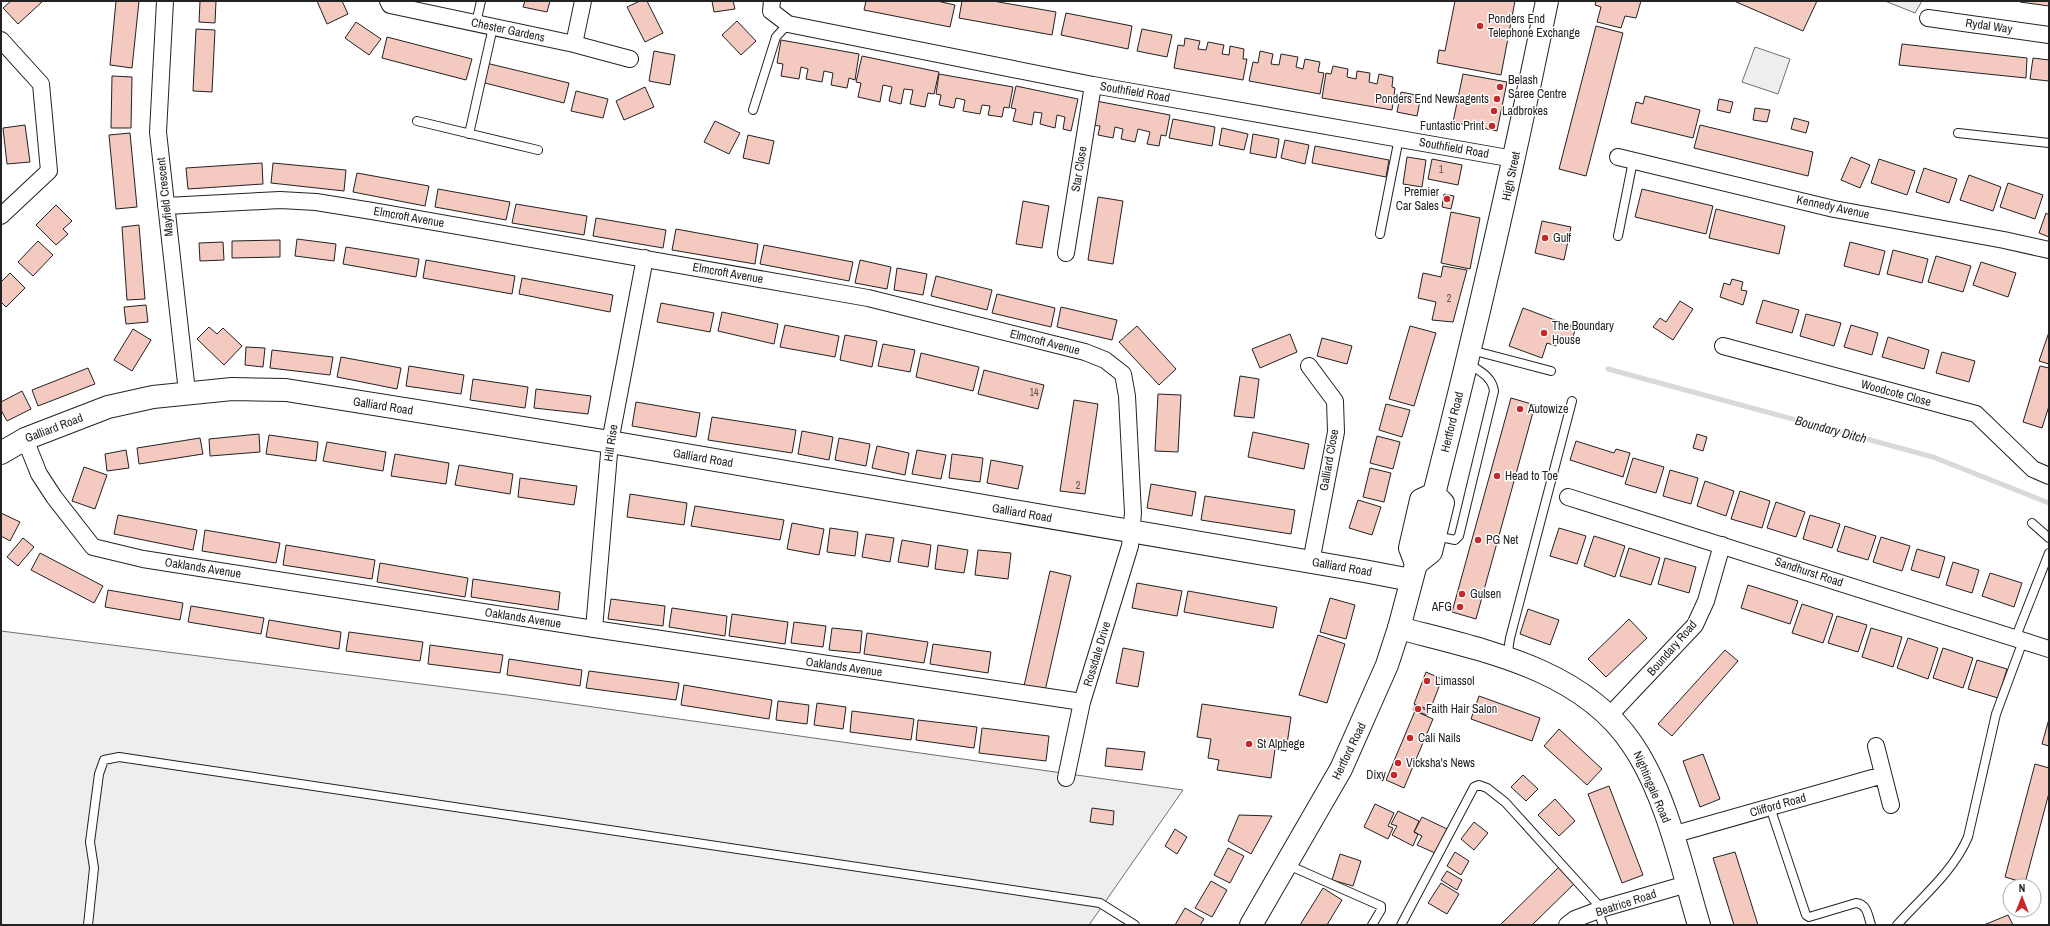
<svg xmlns="http://www.w3.org/2000/svg" width="2050" height="926" font-family="'Archivo Narrow',sans-serif">
<rect width="100%" height="100%" fill="#fff"/>
<!-- green -->
<path fill="#eee" stroke="#6f6f6f" d="M1755,47L1790,59L1778,94L1742,82Z
M1,631L508,695L1183,790L1089,925H1Z"/>
<!-- parking -->
<path fill="#ededed" stroke="#6f6f6f" d="M1885,1H1922L1915,13Z"/>
<g fill="none" stroke-linecap="round" stroke-linejoin="round">
<!-- stream -->
<path stroke="#d9d9d9" stroke-width="5" d="M1608,369L1933,457L2049,503"/>
</g>
<!-- building -->
<path fill="#f3c9c0" stroke="#222" d="M11,1H43L18,24L3,8Z
M116,1H139L132,68L110,65Z
M200,1H216L215,23L199,22Z
M317,1H342L348,14L327,24Z
M525,1H550L547,12L523,7Z
M640,1H647L663,33L645,42L627,7Z
M712,1H733L735,9L714,12Z
M866,1H937L955,5L950,27L864,10Z
M962,1H993L1056,12L1052,35L959,18Z
M1455,1H1515L1501,75L1437,63L1439,50L1445,51Z
M1596,1H1641L1636,18L1625,16L1621,28L1597,22L1601,7L1595,5Z
M1734,1H1817L1803,31Z
M2020,1H2049V6L2020,2Z
M1066,13L1132,26L1128,49L1061,35Z
M737,21L756,41L741,55L722,35Z
M356,22L381,39L369,55L345,38Z
M1596,26L1623,33L1586,176L1559,169Z
M196,29L215,30L212,92L193,91Z
M1142,29L1172,35L1167,57L1137,51Z
M387,37L472,59L466,80L382,58Z
M1185,38L1200,41L1198,49L1206,50L1208,42L1224,45L1222,54L1229,55L1230,46L1244,49L1243,59H1247L1243,80L1174,68L1178,45L1184,46Z
M781,40L859,54L855,80L849,78L847,88L831,85L833,73L824,71L822,82L806,79L808,69L801,67L799,79L781,76L783,64L777,63Z
M1902,44L2027,58L2026,78L1899,65Z
M654,51L675,55L670,85L649,81Z
M1260,51L1273,54L1271,64L1279,65L1281,54L1298,57L1296,67L1303,69L1305,59L1320,62L1318,72L1324,73L1320,94L1249,81L1253,62L1258,63Z
M862,56L939,72L934,94L928,93L925,107L910,104L913,90L904,89L901,104L889,101L892,87L883,85L880,102L858,97L861,83L856,82Z
M2033,58L2049,60V81L2030,79Z
M486,63L569,83L564,103L481,82Z
M1333,66L1348,69L1347,77L1356,79L1357,71L1370,73L1369,82L1377,84L1379,74L1393,77L1392,87L1395,88L1392,110L1322,98L1326,73L1331,74Z
M939,74L1013,87L1009,108L1004,107L1002,117L988,115L990,106L982,105L980,114L963,111L965,100L956,98L954,108L939,105L941,95L936,94Z
M1463,74L1507,82L1497,131L1453,122Z
M112,76L132,77L131,128H111Z
M1016,86L1078,99L1071,131L1063,129L1065,117L1057,115L1055,128L1040,124L1042,113L1034,112L1032,125L1013,121L1016,109L1011,108Z
M645,87L654,107L624,120L616,101Z
M576,91L608,99L603,118L571,111Z
M1401,92L1421,96L1417,116L1397,112Z
M1645,96L1700,110L1693,138L1631,123L1636,102L1643,104Z
M1719,99L1733,102L1730,113L1717,110Z
M1096,101L1170,115L1166,136L1161,135L1159,146L1147,144L1150,132L1138,129L1135,142L1121,139L1123,129L1115,127L1113,138L1098,135L1100,126L1091,125Z
M1755,108L1770,110L1767,122L1753,120Z
M1794,118L1809,122L1806,133L1791,129Z
M1173,119L1215,127L1212,146L1169,138Z
M715,121L740,133L729,154L704,142Z
M25,125L30,162L7,164L3,128Z
M1700,125L1813,152L1808,176L1694,148Z
M1222,128L1248,134L1244,150L1219,145Z
M130,133L137,207L116,209L109,135Z
M1253,134L1279,139L1276,158L1250,153Z
M748,135L774,141L769,164L743,158Z
M1285,140L1309,145L1305,164L1281,158Z
M1315,146L1389,160L1386,177L1312,163Z
M1407,157L1426,160L1422,187L1403,184Z
M1851,157L1870,165L1860,188L1841,180Z
M1432,159L1462,165L1458,185L1428,179Z
M1879,159L1915,171L1907,195L1871,183Z
M262,163L263,184L188,189L186,168Z
M273,163L346,170L344,191L271,183Z
M1924,168L1957,179L1949,203L1916,192Z
M357,173L429,186L425,206L353,192Z
M1969,175L2001,187L1993,211L1960,200Z
M2008,183L2043,195L2035,219L2000,207Z
M438,189L510,202L506,220L435,207Z
M1642,189L1713,206L1706,234L1635,217Z
M1444,194L1454,196L1451,209L1442,207Z
M1098,197L1123,201L1113,264L1088,260Z
M1023,201L1049,206L1042,248L1016,244Z
M516,204L587,216L584,235L512,223Z
M56,205L72,221L63,229L68,234L56,245L36,225Z
M1716,209L1785,226L1779,254L1709,238Z
M1451,212L1480,218L1470,269L1441,263Z
M2046,213L2049,215V237L2039,233Z
M596,218L666,230L663,248L593,236Z
M1542,221L1571,227L1564,260L1535,253Z
M139,225L145,299L127,300L122,227Z
M676,229L758,244L755,264L672,250Z
M297,239L336,244L334,261L295,256Z
M280,240V257L232,258V241Z
M38,241L53,255L33,276L18,262Z
M223,242L224,260L200,261L199,243Z
M1850,242L1885,251L1879,275L1844,266Z
M764,245L853,262L849,281L760,264Z
M346,247L419,259L416,277L343,264Z
M1893,250L1928,259L1922,283L1887,274Z
M1936,256L1971,266L1963,292L1928,282Z
M426,260L515,276L512,294L423,278Z
M860,260L891,267L887,289L855,283Z
M1981,262L2016,273L2008,297L1973,285Z
M1443,266L1467,270L1453,322L1432,320L1436,302L1418,298L1423,273L1441,277Z
M897,268L927,274L923,295L894,290Z
M10,273L25,288L6,307L1,302V282Z
M936,276L992,290L987,310L931,296Z
M522,278L613,295L610,312L519,294Z
M1732,279L1743,282L1741,290L1747,291L1743,305L1720,297L1724,283L1730,285Z
M997,294L1055,308L1051,327L992,313Z
M1763,300L1799,310L1792,333L1756,323Z
M1680,301L1693,309L1673,340L1653,327L1660,318L1666,322Z
M661,303L714,313L710,332L657,322Z
M146,305L148,322L126,324L124,307Z
M1061,307L1117,320L1112,340L1057,327Z
M1523,308L1576,328L1571,342L1559,338L1556,346L1547,343L1542,358L1509,346Z
M722,312L778,324L774,344L718,331Z
M1806,314L1841,323L1834,346L1800,336Z
M785,325L839,336L835,357L780,347Z
M1851,325L1878,333L1872,355L1844,347Z
M1137,326L1176,369L1159,385L1119,342Z
M1410,326L1436,333L1414,406L1389,399Z
M209,327L217,334L223,328L242,346L224,365L197,339Z
M133,329L151,340L132,371L114,360Z
M2049,332V364L2039,361Z
M1290,334L1297,352L1260,368L1252,349Z
M845,335L877,341L872,367L840,360Z
M1888,337L1929,350L1924,369L1882,357Z
M1322,338L1352,346L1347,364L1317,356Z
M883,344L915,350L910,372L878,366Z
M246,347L265,348L263,367L245,365Z
M272,350L333,357L330,375L270,368Z
M1942,352L1975,361L1969,382L1936,373Z
M921,353L979,367L973,391L916,377Z
M341,357L401,368L397,389L337,377Z
M409,366L464,375L461,394L406,386Z
M2040,366L2049,368V406L2042,428L2023,422Z
M88,368L95,384L38,406L32,390Z
M984,370L1044,385L1038,409L978,394Z
M1240,376L1259,379L1254,418L1234,416Z
M473,379L528,387L525,408L470,400Z
M536,389L591,396L588,414L534,408Z
M22,391L31,409L7,421L1,410V402Z
M1158,394L1181,395L1178,452L1155,451Z
M1511,398L1535,405L1476,619L1452,612Z
M1074,400L1098,404L1085,494L1060,491Z
M636,402L700,413L696,437L632,426Z
M1386,404L1410,410L1402,437L1379,430Z
M712,417L796,430L792,453L708,440Z
M802,431L833,437L829,460L798,454Z
M1253,432L1309,444L1304,469L1248,457Z
M259,434L260,452L210,456L209,439Z
M1697,434L1707,437L1703,451L1693,448Z
M269,435L318,442L316,461L266,454Z
M1377,436L1400,442L1393,469L1370,463Z
M200,438L203,454L139,464L137,448Z
M839,438L870,444L866,466L835,460Z
M1576,441L1614,453L1616,449L1630,453L1623,477L1570,460Z
M327,442L386,452L383,471L323,461Z
M877,446L909,453L905,475L872,468Z
M126,450L129,468L107,471L105,454Z
M917,450L946,455L941,479L912,474Z
M395,454L449,463L446,484L391,476Z
M952,454L983,458L980,482L949,478Z
M1633,458L1664,467L1656,493L1625,484Z
M991,460L1023,466L1018,489L987,483Z
M459,465L513,474L510,494L455,485Z
M84,467L107,475L95,509L72,501Z
M1370,468L1391,473L1384,502L1363,497Z
M1670,470L1698,478L1691,504L1663,496Z
M520,478L577,486L574,505L518,497Z
M1705,481L1734,491L1726,516L1697,506Z
M1151,484L1196,492L1192,516L1147,508Z
M1740,491L1770,501L1762,528L1731,519Z
M630,494L687,503L684,525L627,517Z
M1205,496L1295,510L1291,534L1201,520Z
M1358,500L1381,507L1372,535L1349,528Z
M1776,502L1805,512L1796,537L1767,528Z
M695,506L784,520L780,540L691,526Z
M1,513L20,522L10,541L1,536Z
M118,515L197,530L193,550L114,534Z
M1810,515L1840,524L1832,548L1803,539Z
M792,523L824,529L819,555L787,549Z
M1845,526L1876,536L1868,560L1837,551Z
M830,528L858,532L855,556L827,552Z
M1559,528L1586,536L1577,564L1550,556Z
M205,530L280,543L276,563L202,551Z
M866,534L894,538L890,562L862,557Z
M1594,536L1625,546L1615,577L1584,566Z
M1881,537L1910,546L1902,571L1873,562Z
M23,538L34,547L18,566L7,557Z
M902,540L931,545L928,567L898,562Z
M286,545L375,560L372,579L283,565Z
M938,545L968,550L964,573L935,569Z
M1629,548L1660,558L1651,585L1620,576Z
M1917,549L1945,557L1939,578L1911,570Z
M978,550L1011,553L1008,579L975,575Z
M40,553L103,586L94,603L31,570Z
M1665,558L1696,567L1689,593L1658,584Z
M1953,562L1979,570L1972,593L1946,585Z
M380,563L468,578L465,597L377,582Z
M1050,571L1071,576L1045,691L1024,686Z
M1990,573L2022,583L2014,607L1982,596Z
M473,579L560,592L558,610L471,597Z
M1137,583L1182,591L1177,616L1132,608Z
M1748,585L1798,601L1790,624L1741,608Z
M108,590L183,603L180,620L105,607Z
M1188,591L1277,607L1273,628L1184,612Z
M1330,598L1355,605L1346,639L1320,632Z
M611,599L665,606L663,626L608,619Z
M1802,604L1833,614L1823,643L1792,633Z
M191,606L264,618L261,634L188,622Z
M672,608L727,616L725,636L669,627Z
M1528,609L1559,620L1550,645L1520,634Z
M732,614L788,622L785,644L729,636Z
M1837,616L1867,625L1858,652L1828,643Z
M1629,619L1647,638L1606,677L1588,659Z
M269,620L341,632L339,649L266,637Z
M794,622L826,626L823,647L791,643Z
M832,628L862,631L860,653L829,650Z
M1871,628L1902,637L1893,667L1862,657Z
M349,632L423,642L420,661L346,651Z
M867,633L928,642L924,663L864,654Z
M1318,635L1345,644L1327,703L1299,695Z
M1908,638L1938,648L1928,679L1897,668Z
M933,644L991,652L988,673L930,664Z
M430,645L503,655L500,673L428,664Z
M1123,648L1144,652L1138,687L1116,683Z
M1943,648L1973,658L1963,688L1933,678Z
M1725,650L1738,661L1672,736L1658,724Z
M509,659L582,670L580,686L507,675Z
M1977,660L2007,669L1998,698L1968,689Z
M589,671L679,683L676,700L586,688Z
M1426,672L1442,679L1430,710L1414,704Z
M684,685L772,700L769,719L681,705Z
M1479,696L1540,718L1532,741L1471,719Z
M778,701L809,705L807,724L776,720Z
M817,703L846,707L843,729L814,725Z
M1202,704L1291,717L1286,751L1275,749L1271,778L1217,770L1219,760L1208,758L1211,739L1197,737Z
M1415,705L1428,711L1427,715L1413,710Z
M852,711L914,719L911,740L850,732Z
M1415,711L1433,719L1404,788L1386,780Z
M2049,719V746L2042,744Z
M918,720L977,727L974,748L916,740Z
M982,728L1049,736L1046,761L979,753Z
M1559,729L1602,769L1587,785L1544,746Z
M1107,748L1145,752L1142,770L1105,766Z
M1703,754L1720,799L1700,807L1683,761Z
M2035,764L2049,768V793L2025,883L2005,877Z
M1523,775L1538,789L1526,801L1511,787Z
M1609,786L1643,875L1622,883L1588,794Z
M1555,799L1575,821L1559,836L1538,815Z
M1375,804L1394,813L1388,826L1393,828L1388,839L1364,827Z
M1092,808L1114,811L1113,825L1090,822Z
M1398,811L1419,821L1414,832L1418,834L1413,846L1392,835L1397,826L1391,824Z
M1239,815L1272,816L1251,854L1228,841Z
M1422,817L1447,829L1435,853L1417,845L1422,836L1414,832Z
M1474,822L1488,833L1474,850L1461,839Z
M1175,829L1187,837L1177,854L1165,846Z
M1228,848L1244,856L1230,883L1214,875Z
M1455,852L1469,861L1461,875L1447,866Z
M1735,852L1758,925H1734L1713,858Z
M1340,854L1361,861L1353,886L1332,880Z
M1559,867L1575,883L1532,925H1500Z
M1447,871L1462,880L1457,890L1441,880Z
M1211,881L1227,890L1212,917L1195,908Z
M1441,883L1459,894L1447,914L1428,903Z
M1323,888L1342,900L1327,925H1300Z
M1185,908L1204,919L1200,925H1175Z
M2008,915L2013,925H1984Z"/>
<g fill="none" stroke-linecap="round" stroke-linejoin="round">
<defs>
<path id="lane" d="M476,23L481,1
M753,110L776,37L788,24
M417,121L538,150
M1958,133L2049,143
M469,134L493,27
M1380,234L1399,138
M1618,236L1633,161
M1471,350L1551,371
M2032,523L2049,538
M1436,536L1455,540L1459,536L1494,391C1492,376 1479,371 1468,363
M2015,639L2049,553
M1507,658L1510,638L1572,401
M1770,807L1806,915L1809,917L1856,903C1867,904 1868,915 1871,925
M1288,865L1381,906V910L1372,925
M1598,911L1603,925
M88,925L94,868L90,842L99,774L104,760L119,757L1100,903L1135,925
M1401,925L1474,787L1479,785L1487,788L1505,802L1602,909
M1897,925C1922,897 1953,872 1968,837L1996,714L2023,641"/>
<path id="street" d="M165,1L158,132L187,392
M388,1L390,5L574,44L630,59
M772,1L771,11L788,24L1093,85L1514,159
M1928,18L2049,35
M1,40L41,84L49,171L1,216
M574,44L583,1
M1618,157L1834,209L2004,240L2049,250
M166,206L280,200L316,202L372,211L868,298L1085,352L1105,360L1123,374L1127,396L1133,513L1130,546L1082,702L1066,778
M1066,253L1093,85
M1723,346L1976,414L2033,469L2049,476
M1309,366L1335,401L1336,432L1311,562
M25,439L39,474L54,497L93,547L143,559L200,568L594,629L1082,702
M1568,497L2049,649
M594,629L610,442L645,258
M1608,717L1695,625L1706,601L1722,545
M1876,746L1891,805
M1672,835L1883,775
M1567,925L1575,919L1604,908L1687,884"/>
<path id="secondary" d="M1,453L25,439L108,407L153,397L232,389L286,390L610,442L1364,571L1411,580
M1399,628C1482,650 1581,668 1632,744C1666,793 1682,868 1699,925"/>
<path id="primary" d="M1416,564L1431,552L1443,503L1434,494
M1251,925L1341,769L1387,665L1399,628L1416,564L1410,548L1421,500L1434,494C1476,330 1513,167 1547,1"/>
</defs>
<!-- lane casing -->
<use href="#lane" stroke="#222" stroke-width="10"/>
<!-- street casing -->
<use href="#street" stroke="#222" stroke-width="18"/>
<!-- secondary casing -->
<use href="#secondary" stroke="#222" stroke-width="24"/>
<!-- primary casing -->
<use href="#primary" stroke="#222" stroke-width="24"/>
<!-- lane -->
<use href="#lane" stroke="#fff" stroke-width="8"/>
<!-- street -->
<use href="#street" stroke="#fff" stroke-width="16"/>
<!-- secondary -->
<use href="#secondary" stroke="#fff" stroke-width="22"/>
<!-- primary -->
<use href="#primary" stroke="#fff" stroke-width="22"/>
</g>
<!-- markers -->
<g fill="#c62828" stroke="#fff" stroke-width="1.5">
<circle cx="1480" cy="26" r="4"/>
<circle cx="1500" cy="87" r="4"/>
<circle cx="1497" cy="99" r="4"/>
<circle cx="1494" cy="111" r="4"/>
<circle cx="1492" cy="126" r="4"/>
<circle cx="1447" cy="199" r="4"/>
<circle cx="1545" cy="238" r="4"/>
<circle cx="1544" cy="333" r="4"/>
<circle cx="1520" cy="409" r="4"/>
<circle cx="1497" cy="476" r="4"/>
<circle cx="1478" cy="540" r="4"/>
<circle cx="1462" cy="594" r="4"/>
<circle cx="1460" cy="607" r="4"/>
<circle cx="1427" cy="681" r="4"/>
<circle cx="1418" cy="709" r="4"/>
<circle cx="1410" cy="738" r="4"/>
<circle cx="1249" cy="744" r="4"/>
<circle cx="1398" cy="763" r="4"/>
<circle cx="1394" cy="775" r="4"/>
</g>
<g text-anchor="middle" stroke-width="3" stroke-linejoin="round" paint-order="stroke">
<!-- number labels -->
<g font-size="10" fill="#564c4a">
<text x="1441" y="173">1</text>
<text x="1449" y="302">2</text>
<text x="1034" y="396">14</text>
<text x="1078" y="489">2</text>
</g>
<!-- poi labels -->
<g font-size="12" fill="#222" stroke="#fff" text-anchor="start">
<text x="1488" y="23">Ponders End<tspan x="1488" dy="14">Telephone Exchange</tspan></text>
<text x="1508" y="84">Belash<tspan x="1508" dy="14">Saree Centre</tspan></text>
<text x="1489" y="103" text-anchor="end">Ponders End Newsagents</text>
<text x="1502" y="115">Ladbrokes</text>
<text x="1484" y="130" text-anchor="end">Funtastic Print</text>
<text x="1439" y="196" text-anchor="end">Premier<tspan x="1439" dy="14">Car Sales</tspan></text>
<text x="1553" y="242">Gulf</text>
<text x="1552" y="330">The Boundary<tspan x="1552" dy="14">House</tspan></text>
<text x="1528" y="413">Autowize</text>
<text x="1505" y="480">Head to Toe</text>
<text x="1486" y="544">PG Net</text>
<text x="1470" y="598">Gulsen</text>
<text x="1452" y="611" text-anchor="end">AFG</text>
<text x="1435" y="685">Limassol</text>
<text x="1426" y="713">Faith Hair Salon</text>
<text x="1418" y="742">Cali Nails</text>
<text x="1257" y="748">St Alphege</text>
<text x="1406" y="767">Vicksha's News</text>
<text x="1386" y="779" text-anchor="end">Dixy</text>
</g>
<!-- street labels -->
<g font-size="12" fill="#222" stroke="#fff">
<text transform="translate(1989 26) rotate(8)" y="4">Rydal Way</text>
<text transform="translate(508 30) rotate(12)" y="4">Chester Gardens</text>
<text transform="translate(1135 92) rotate(10)" y="4">Southfield Road</text>
<text transform="translate(1454 148) rotate(10)" y="4">Southfield Road</text>
<text transform="translate(1079 169) rotate(-81)" y="4">Star Close</text>
<text transform="translate(1511 176) rotate(-78)" y="4">High Street</text>
<text transform="translate(165 197) rotate(-96)" y="4">Mayfield Crescent</text>
<text transform="translate(1833 207) rotate(12)" y="4">Kennedy Avenue</text>
<text transform="translate(409 217) rotate(10)" y="4">Elmcroft Avenue</text>
<text transform="translate(728 273) rotate(10)" y="4">Elmcroft Avenue</text>
<text transform="translate(1045 342) rotate(14)" y="4">Elmcroft Avenue</text>
<text transform="translate(1896 393) rotate(15)" y="4">Woodcote Close</text>
<text transform="translate(383 406) rotate(9)" y="4">Galliard Road</text>
<text transform="translate(1452 422) rotate(-76)" y="4">Hertford Road</text>
<text transform="translate(54 428) rotate(-21)" y="4">Galliard Road</text>
<text transform="translate(611 443) rotate(-82)" y="4">Hill Rise</text>
<text transform="translate(703 458) rotate(10)" y="4">Galliard Road</text>
<text transform="translate(1329 460) rotate(-80)" y="4">Galliard Close</text>
<text transform="translate(1022 513) rotate(10)" y="4">Galliard Road</text>
<text transform="translate(1342 567) rotate(10)" y="4">Galliard Road</text>
<text transform="translate(203 568) rotate(9)" y="4">Oaklands Avenue</text>
<text transform="translate(1809 572) rotate(18)" y="4">Sandhurst Road</text>
<text transform="translate(523 618) rotate(9)" y="4">Oaklands Avenue</text>
<text transform="translate(1672 648) rotate(-49)" y="4">Boundary Road</text>
<text transform="translate(1097 654) rotate(-73)" y="4">Rossdale Drive</text>
<text transform="translate(844 667) rotate(8)" y="4">Oaklands Avenue</text>
<text transform="translate(1349 751) rotate(-64)" y="4">Hertford Road</text>
<text transform="translate(1652 787) rotate(67)" y="4">Nightingale Road</text>
<text transform="translate(1778 805) rotate(-16)" y="4">Clifford Road</text>
<text transform="translate(1626 903) rotate(-18)" y="4">Beatrice Road</text>
</g>
<!-- water labels -->
<g font-size="13" font-style="italic" fill="#222" stroke="#fff">
<text transform="translate(1831 429) rotate(15)" y="5">Boundary Ditch</text>
</g>
</g>
<!-- border -->
<rect width="2050" height="926" fill="none" stroke="#222222" stroke-width="4"/>
<!-- north arrow -->
<g transform="translate(2022 898)"><circle r="19" fill="#ffffff" stroke="#a7a7a7"/>
<path d="M0-3L7 15L0 10L-7 15Z" fill="#c62828"/>
<text y="-6" font-size="11" font-weight="bold" text-anchor="middle" fill="#222222">N</text>
</g>
</svg>
